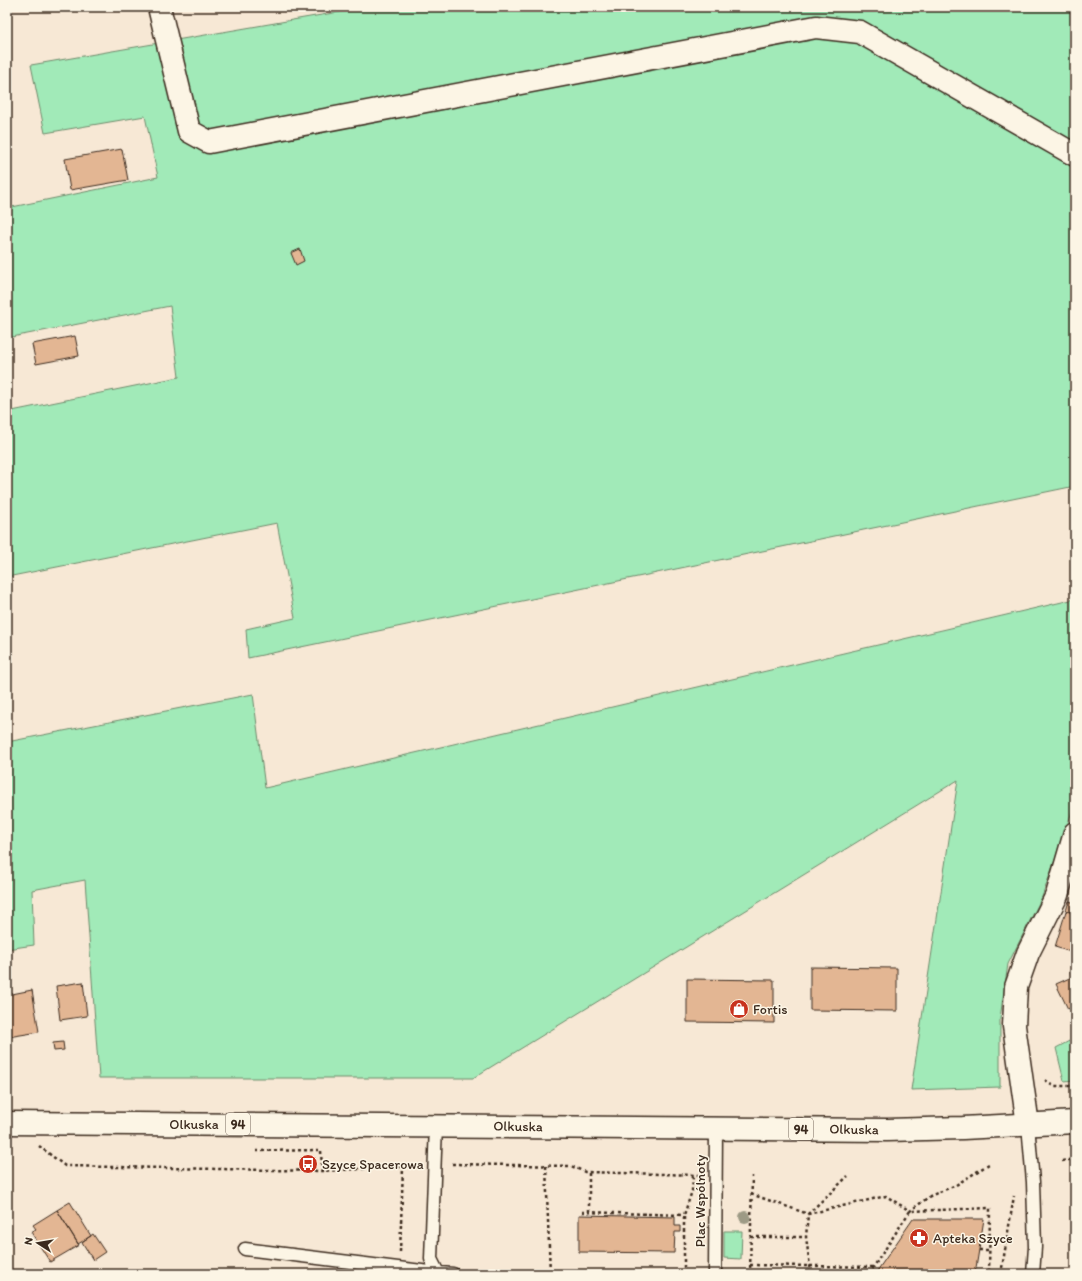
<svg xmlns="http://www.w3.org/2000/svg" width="1082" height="1281" font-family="Itim,sans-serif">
<rect width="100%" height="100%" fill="#f7e8d5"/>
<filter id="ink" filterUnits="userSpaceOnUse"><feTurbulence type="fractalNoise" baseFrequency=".025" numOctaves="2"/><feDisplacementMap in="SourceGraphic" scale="8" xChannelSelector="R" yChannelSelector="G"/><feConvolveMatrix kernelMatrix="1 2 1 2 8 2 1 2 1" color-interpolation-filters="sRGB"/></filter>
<g filter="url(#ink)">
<!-- green -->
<path fill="#a1eab8" stroke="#6e8a6b" d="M368,7H1075V486L248,658L246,629L295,618L277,523L7,577V412L179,377L170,306L7,338V208L158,177L145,116L45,133L31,65Z
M1075,599V803L1042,897L1008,964L1000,1018V1087L911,1090L958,780L473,1078H99L85,880L32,890L34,945L7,949V742L253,694L265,788Z
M1075,1038V1080L1064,1081L1056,1048Z
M724,1231H742L741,1259L724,1258Z"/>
<!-- building -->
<path fill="#e3b693" stroke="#3b2a1e" d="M122,149L128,180L70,190L65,159Z
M300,249L304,261L296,265L291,253Z
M75,336L79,356L36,364L32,344Z
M1069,901L1075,903V913L1066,911Z
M1066,911L1075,913L1074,953L1055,947Z
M810,967L897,968V1011L810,1010Z
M1075,969V1005L1068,1009L1056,984L1072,977L1070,971Z
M687,979L774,980V1023L687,1022Z
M83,982L87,1016L60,1020L56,986Z
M32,990L39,1032L8,1037L7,995Z
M63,1042L64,1050L54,1051L53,1043Z
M70,1202L91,1236L78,1244L57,1210Z
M57,1210L79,1245L50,1262L31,1232L36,1229L33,1225Z
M579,1215L675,1217V1226H680V1232H675L674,1253L579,1252Z
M913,1219H984L975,1274H875Z
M93,1234L105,1252L93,1260L82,1242Z"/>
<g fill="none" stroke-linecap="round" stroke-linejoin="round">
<defs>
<path id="lane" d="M436,1125L431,1259L438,1273L453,1274
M1028,1125L1033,1182L1035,1247L1033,1274
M245,1249L438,1273
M715,1274L716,1128"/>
<path id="street" d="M159,7L189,131L209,142L816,27L860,32L1075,155
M1028,1125L1014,1026L1016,987L1028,953L1057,895L1075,833"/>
<path id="primary" d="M7,1123L887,1130L963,1128L1075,1122"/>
</defs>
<!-- lane casing -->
<use href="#lane" stroke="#3b2a1e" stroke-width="15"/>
<!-- street casing -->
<use href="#street" stroke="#3b2a1e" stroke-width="25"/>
<!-- primary casing -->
<use href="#primary" stroke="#3b2a1e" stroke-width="25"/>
<!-- path -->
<path stroke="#3b2a1e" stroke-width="2.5" stroke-dasharray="3 3" stroke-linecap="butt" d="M1045,1080L1055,1086H1075
M39,1146L65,1166L322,1171L417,1166
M256,1151L321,1150L322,1171
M1062,1161L1075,1159
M452,1164L571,1166L585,1172L698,1175
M546,1166L550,1274
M751,1194L808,1214L886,1196L910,1211L930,1196L956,1185L989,1164
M582,1212L684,1215
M589,1212V1172
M751,1237H806
M979,1250H990
M400,1252L403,1167
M750,1265L873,1267
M684,1274V1215L692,1191L693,1175
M750,1274L752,1176
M811,1274L806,1237L808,1214L848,1176
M869,1274L910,1211L990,1208L989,1274
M1001,1274L1014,1196"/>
<!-- lane -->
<use href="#lane" stroke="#fcf5e5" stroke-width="12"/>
<!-- street -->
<use href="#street" stroke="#fcf5e5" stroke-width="22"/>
<!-- primary -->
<use href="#primary" stroke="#fcf5e5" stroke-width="22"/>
</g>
<!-- trees -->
<circle fill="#9d9a85" cx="745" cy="1217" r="6"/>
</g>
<!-- icons -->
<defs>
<symbol id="shop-disc" viewBox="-11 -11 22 22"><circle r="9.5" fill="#c8321e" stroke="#fcf5e5"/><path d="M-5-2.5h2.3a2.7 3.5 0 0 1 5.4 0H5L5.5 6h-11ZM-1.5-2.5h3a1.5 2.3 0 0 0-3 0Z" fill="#fff"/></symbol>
<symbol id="bus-disc" viewBox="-11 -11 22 22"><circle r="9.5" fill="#c8321e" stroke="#fcf5e5"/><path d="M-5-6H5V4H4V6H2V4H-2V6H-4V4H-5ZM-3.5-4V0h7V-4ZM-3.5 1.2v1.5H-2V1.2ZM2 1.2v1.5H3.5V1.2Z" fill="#fff"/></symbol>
<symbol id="pharmacy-disc" viewBox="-11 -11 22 22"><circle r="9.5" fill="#c8321e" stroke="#fcf5e5"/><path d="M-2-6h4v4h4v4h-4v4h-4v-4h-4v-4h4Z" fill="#fff"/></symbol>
</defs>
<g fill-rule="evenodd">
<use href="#shop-disc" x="728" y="998" width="22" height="22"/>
<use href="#bus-disc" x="297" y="1153" width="22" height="22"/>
<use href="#pharmacy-disc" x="908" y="1227" width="22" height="22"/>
</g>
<g text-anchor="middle" stroke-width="3" stroke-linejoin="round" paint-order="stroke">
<!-- shield labels -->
<g fill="#fcf5e5" stroke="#75675a" stroke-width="1">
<rect x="226" y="1113" width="24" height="22" rx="3"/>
<rect x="789" y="1118" width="24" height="22" rx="3"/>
</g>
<g font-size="13" font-weight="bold" fill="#3b2a1e">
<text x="238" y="1129">94</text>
<text x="801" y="1134">94</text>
</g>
<!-- poi labels -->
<g font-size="14" fill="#3b2a1e" stroke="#fcf5e5" text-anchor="start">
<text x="753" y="1014">Fortis</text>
<text x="322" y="1169">Szyce Spacerowa</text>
<text x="933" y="1243">Apteka Szyce</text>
</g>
<!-- street labels -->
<g font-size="14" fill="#3b2a1e" stroke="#fcf5e5">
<text x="194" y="1129">Olkuska</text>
<text transform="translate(518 1126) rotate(1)" y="5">Olkuska</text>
<text transform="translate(854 1129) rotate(1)" y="5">Olkuska</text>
<text transform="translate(700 1201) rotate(-90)" y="5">Plac Wspólnoty</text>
</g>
</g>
<!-- margin -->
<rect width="1082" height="1281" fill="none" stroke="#fcf5e5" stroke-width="24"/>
<rect x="12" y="12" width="1058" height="1257" fill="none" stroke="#3b2a1e" stroke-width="1.5" filter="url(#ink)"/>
<!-- north arrow -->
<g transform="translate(38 1243) rotate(282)" stroke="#fcf5e5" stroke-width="3" paint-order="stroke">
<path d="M0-3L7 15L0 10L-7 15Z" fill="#3b2a1e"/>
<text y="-6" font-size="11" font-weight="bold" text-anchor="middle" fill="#3b2a1e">N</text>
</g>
</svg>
